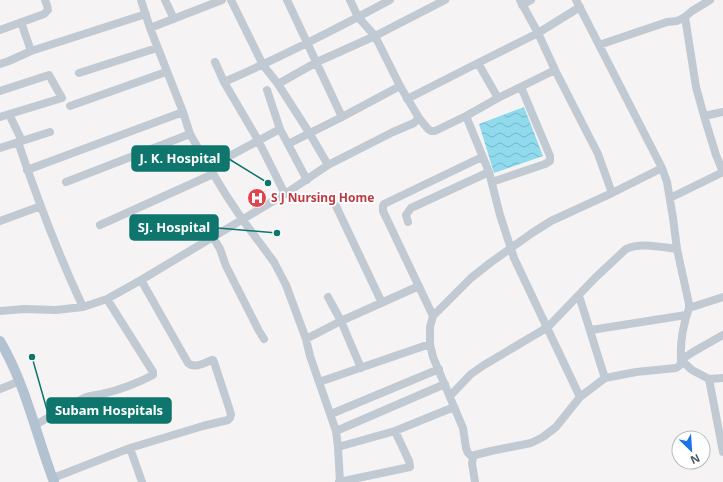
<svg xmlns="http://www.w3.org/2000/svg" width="723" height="482" font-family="'Noto Sans',sans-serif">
<defs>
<pattern id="water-waves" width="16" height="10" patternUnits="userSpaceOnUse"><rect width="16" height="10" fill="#90daee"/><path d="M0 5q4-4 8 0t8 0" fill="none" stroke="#78b4c4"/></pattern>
</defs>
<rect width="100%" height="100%" fill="#f5f3f3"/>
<!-- water -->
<path fill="url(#water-waves)" d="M524,107L543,156L494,173L479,124Z"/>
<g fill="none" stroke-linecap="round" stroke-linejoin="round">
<!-- minor -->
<path stroke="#c1cad2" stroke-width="8" d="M141,0L150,28L183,112L190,134L209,167L226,195L242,219L274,262L286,285L306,339L310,356L336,431L338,447L340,482
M165,0L174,19
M231,0L263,65L278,84L310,134L328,165
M287,0L342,117
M350,0L358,17L375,36L400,86L419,118L428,129L431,131H435L466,116L498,98L555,70
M520,0L538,33L555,70L598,154L612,193
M576,0L662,168L667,182L673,218L677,249L689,304V308C683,325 680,343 681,360L692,370L709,379L723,452
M522,5L531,0
M685,17L696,87L704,116L723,112
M21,22L31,51
M150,28L222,0
M0,30L44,14L48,10L47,5L45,0
M599,45L667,22L677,21L685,17L692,11L710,0
M215,62L224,82L258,140L285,194
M0,64L9,61L31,51L146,14
M79,73L157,48
M224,82C281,57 336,29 390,0
M278,84L317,62L375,36L445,0
M267,90L280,129L307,180
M0,91L49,75L62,98L0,117
M498,98L478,63L538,33L580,7
M407,99L478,63
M70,106L166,72
M9,114L22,141
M466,116L489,172L500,215L514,258L580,397
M18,142C37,198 58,254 83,307
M288,144L342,117L400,86
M0,148L50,132
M209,167L280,129
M27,170L183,112
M66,182L190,134
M492,182L545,164L550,161V156L521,87
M670,198L723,172L716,155L704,116
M336,206L382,303
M0,221L41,206
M408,222L406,215L411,208L489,172
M100,225L191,184L213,174
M213,237L220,249L226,266L259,331L264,339
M579,296C588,323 596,351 605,378
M328,297L341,321L361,368
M689,308L723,297
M0,311L24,309L56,310L83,307L107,299L141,280L285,194L328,165L393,132L414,123L419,118
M433,316L471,278L490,263L532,233L551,221L612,193L662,168
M591,330L686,315
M306,339L341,321L419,286
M709,379L723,378
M319,382L430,344
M0,389L20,381
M450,396L471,374L484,365L548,327L595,278L626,249C640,242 661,247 677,249
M331,414L439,369
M35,425L84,398C90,395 96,395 102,394C119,390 138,383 153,375V372L107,299
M336,431L445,384
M338,447L395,431L454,407
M130,448L203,426L228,420L230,418L231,414L214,362L213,360H212C204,363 195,369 188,363L141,280
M473,458L468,453L466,448L463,428L433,357L430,344V327L433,316L383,211V206L384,204L482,157
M53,478L130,448L142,482
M339,482L410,467L409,461L395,431
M475,482L472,463L473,458L475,455L491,451L531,443L543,437L556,427L580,397L605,378L636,372L676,368C680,366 681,365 681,360L693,352L723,335"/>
<!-- major -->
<path stroke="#b3c2d1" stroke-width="10" d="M0,341C26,385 36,435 54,482"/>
</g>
<!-- icons -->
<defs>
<symbol id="hospital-disc" viewBox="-11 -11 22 22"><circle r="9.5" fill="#e0444e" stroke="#fff"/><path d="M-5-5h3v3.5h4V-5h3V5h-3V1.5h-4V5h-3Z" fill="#fff"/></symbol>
</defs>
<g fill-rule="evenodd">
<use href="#hospital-disc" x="246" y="187" width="22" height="22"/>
</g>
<g text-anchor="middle" stroke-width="3.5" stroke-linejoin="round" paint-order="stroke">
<!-- health labels -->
<g font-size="12" font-weight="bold" fill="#be3a42" stroke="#fff" text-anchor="start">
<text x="271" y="202">S J Nursing Home</text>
</g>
</g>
<!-- callouts -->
<path fill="none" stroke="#0f766e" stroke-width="1.5" d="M268 183L229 159M277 233L218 228M32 357L47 410"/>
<g fill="#0f766e" stroke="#fff" stroke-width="1.5">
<circle cx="268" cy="183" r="4"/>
<circle cx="277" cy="233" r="4"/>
<circle cx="32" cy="357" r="4"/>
</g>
<g fill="#0f766e" stroke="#0f766e" stroke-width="1.5">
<rect x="132" y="146" width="97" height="25" rx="4"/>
<rect x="130" y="215" width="88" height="25" rx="4"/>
<rect x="47" y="398" width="124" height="25" rx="4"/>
</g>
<g font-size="13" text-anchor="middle" font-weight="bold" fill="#fff">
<text x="180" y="163">J. K. Hospital</text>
<text x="174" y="232">SJ. Hospital</text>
<text x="109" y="415">Subam Hospitals</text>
</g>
<!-- north arrow -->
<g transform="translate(691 450) rotate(155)"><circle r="19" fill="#ffffff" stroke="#b7bbc0"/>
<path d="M0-3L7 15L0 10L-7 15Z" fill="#1a73e8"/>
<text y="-6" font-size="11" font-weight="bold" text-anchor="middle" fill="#4a5661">N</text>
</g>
</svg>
